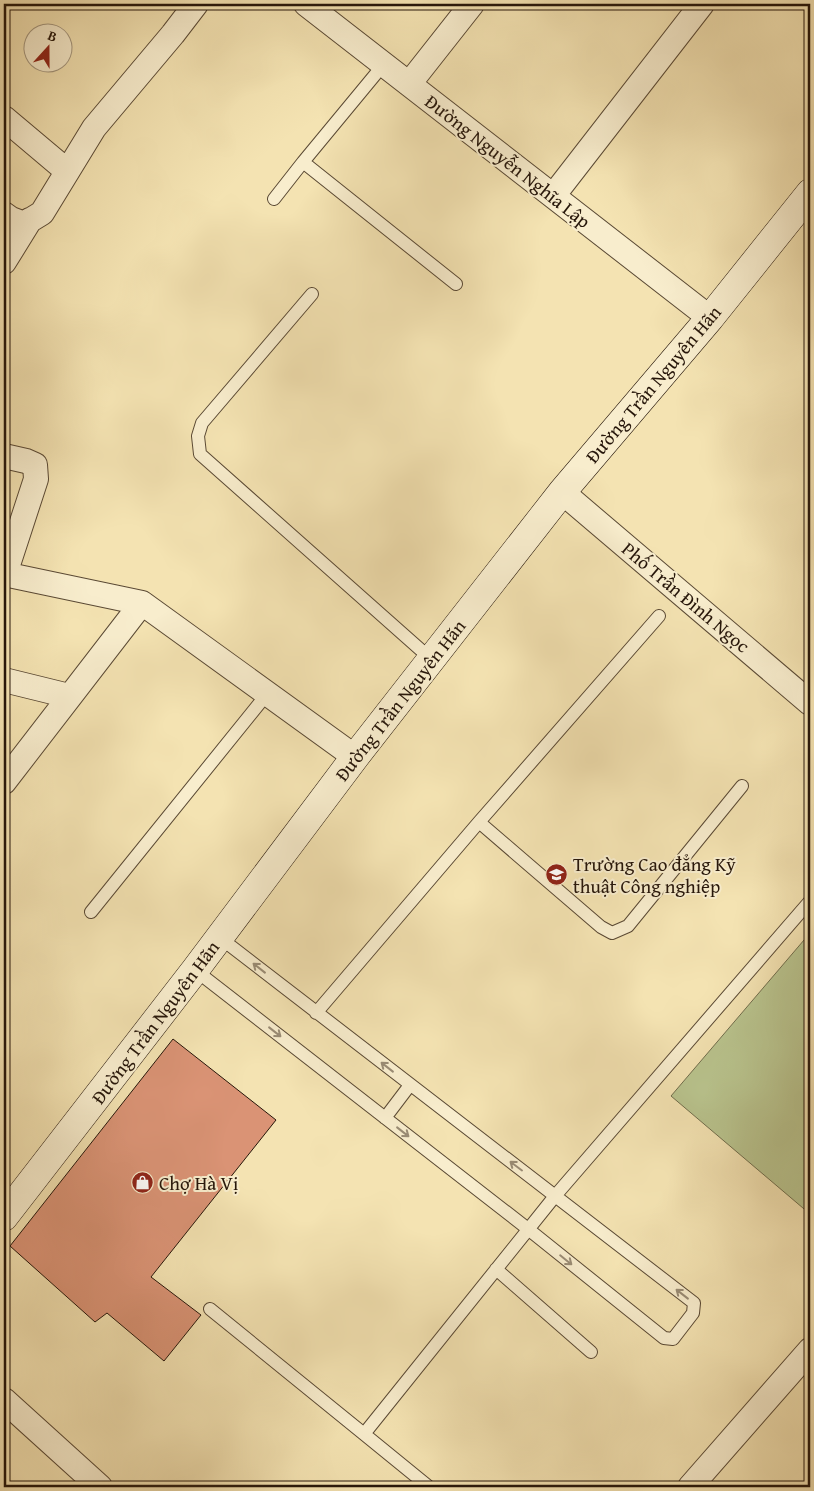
<svg xmlns="http://www.w3.org/2000/svg" width="814" height="1491" font-family="'Gentium Book Plus',serif">
<rect width="100%" height="100%" fill="#f4e3b2"/>
<filter id="stains"><feTurbulence type="fractalNoise" baseFrequency=".004" numOctaves="4"/><feColorMatrix values="0 0 0 0 .2 0 0 0 0 .09 0 0 0 0 .02 0 0 0 .5 -.17"/></filter>
<radialGradient id="worn" r=".72"><stop offset=".6" stop-color="#630" stop-opacity="0"/><stop offset="1" stop-color="#630" stop-opacity=".3"/></radialGradient>
<!-- green -->
<path fill="#b9c48e" stroke="#706d4c" d="M810,933V1214L671,1096Z"/>
<!-- building -->
<path fill="#da9375" stroke="#26160a" d="M173,1039L276,1120L151,1277L201,1315L164,1361L107,1313L95,1322L10,1246Z"/>
<g fill="none" stroke-linecap="round" stroke-linejoin="round">
<defs>
<path id="lane" d="M303,162L456,284
M274,199L303,162L384,64
M312,294L202,423L198,436L200,454L431,659
M479,822L601,927L612,933L628,926L742,786
M91,912L267,694
M195,970L528,1229L664,1338L673,1339L693,1313L694,1303L219,937
M316,1013L479,822L659,616
M385,1118L410,1085
M496,1269L591,1352
M210,1309L364,1434
M429,1487L364,1434L555,1196L810,901"/>
<path id="street" d="M306,4L710,318
M409,84L472,4
M4,118L67,171
M553,196L702,4
M4,214L11,219L24,224L42,213L94,128L173,34L196,4
M4,262L30,220
M4,456L26,461L35,465L36,479L5,574
M562,492L810,703
M4,574L142,603L355,757
M4,680L69,696
M4,782L142,603
M4,1400L100,1487
M690,1487L810,1350"/>
<path id="secondary" d="M4,1217L195,970L355,757L562,492L710,318L810,193"/>
</defs>
<!-- lane casing -->
<use href="#lane" stroke="#5a4934" stroke-width="14"/>
<!-- street casing -->
<use href="#street" stroke="#5a4934" stroke-width="26"/>
<!-- secondary casing -->
<use href="#secondary" stroke="#26160a" stroke-width="29"/>
<!-- lane -->
<use href="#lane" stroke="#f8edcd" stroke-width="12"/>
<!-- street -->
<use href="#street" stroke="#f8edcd" stroke-width="24"/>
<!-- secondary -->
<use href="#secondary" stroke="#f8edcd" stroke-width="28"/>
</g>
<!-- one-way arrows -->
<defs><path id="oneway-shaft" d="M-6 0H5M1.5-3L5.5 0L1.5 3" fill="none" stroke-width="1.6" stroke-linecap="round" stroke-linejoin="round" transform="scale(1.25)"/></defs>
<g stroke="#9a8c75">
<use href="#oneway-shaft" transform="translate(259 968) rotate(-142)"/>
<use href="#oneway-shaft" transform="translate(275 1032) rotate(38)"/>
<use href="#oneway-shaft" transform="translate(387 1067) rotate(-142)"/>
<use href="#oneway-shaft" transform="translate(403 1132) rotate(38)"/>
<use href="#oneway-shaft" transform="translate(516 1166) rotate(-143)"/>
<use href="#oneway-shaft" transform="translate(566 1260) rotate(39)"/>
<use href="#oneway-shaft" transform="translate(682 1294) rotate(-142)"/>
</g>
<!-- icons -->
<defs>
<symbol id="university-disc" viewBox="-11 -11 22 22"><circle r="9.5" fill="#8f2418" stroke="#f8edcd"/><path d="M0-5L7-2L0 1L-7-2ZM-4 1L0 2.5L4 1V4Q0 6-4 4Z" fill="#fff"/></symbol>
<symbol id="shop-disc" viewBox="-11 -11 22 22"><circle r="9.5" fill="#8f2418" stroke="#f8edcd"/><path d="M-5-2.5h2.3a2.7 3.5 0 0 1 5.4 0H5L5.5 6h-11ZM-1.5-2.5h3a1.5 2.3 0 0 0-3 0Z" fill="#fff"/></symbol>
</defs>
<g fill-rule="evenodd">
<use href="#university-disc" x="544" y="862" width="25" height="25"/>
<use href="#shop-disc" x="130" y="1170" width="25" height="25"/>
</g>
<g text-anchor="middle" stroke-width="4" stroke-linejoin="round" paint-order="stroke">
<!-- street labels -->
<g font-size="19" fill="#26160a" stroke="#f8edcd">
<text transform="translate(508 161) rotate(38)" y="7">Đường Nguyễn Nghĩa Lập</text>
<text transform="translate(653 384) rotate(-50)" y="7">Đường Trần Nguyên Hãn</text>
<text transform="translate(686 597) rotate(40)" y="7">Phố Trần Đình Ngọc</text>
<text transform="translate(400 700) rotate(-52)" y="7">Đường Trần Nguyên Hãn</text>
<text transform="translate(155 1022) rotate(-53)" y="7">Đường Trần Nguyên Hãn</text>
</g>
<!-- poi labels -->
<g font-size="19" fill="#26160a" stroke="#f8edcd" text-anchor="start">
<text x="573" y="871">Trường Cao đẳng Kỹ<tspan x="573" dy="22">thuật Công nghiệp</tspan></text>
<text x="159" y="1190">Chợ Hà Vị</text>
</g>
</g>
<!-- margin -->
<rect width="814" height="1491" fill="none" stroke="#f4e3b2" stroke-width="20"/>
<rect x="5" y="5" width="804" height="1481" fill="none" stroke="#26160a" stroke-width="2.5"/>
<rect x="10" y="10" width="794" height="1471" fill="none" stroke="#26160a"/>
<!-- north arrow -->
<g transform="translate(48 48) rotate(21)"><circle r="24" fill="#f8edcd" stroke="#a4977f"/>
<path d="M0-4L9 19L0 12L-9 19Z" fill="#8f2418"/>
<text y="-8" font-size="14" font-weight="bold" text-anchor="middle" fill="#26160a">B</text>
</g>
<rect width="100%" height="100%" filter="url(#stains)"/>
<rect width="100%" height="100%" fill="url(#worn)"/>
</svg>
